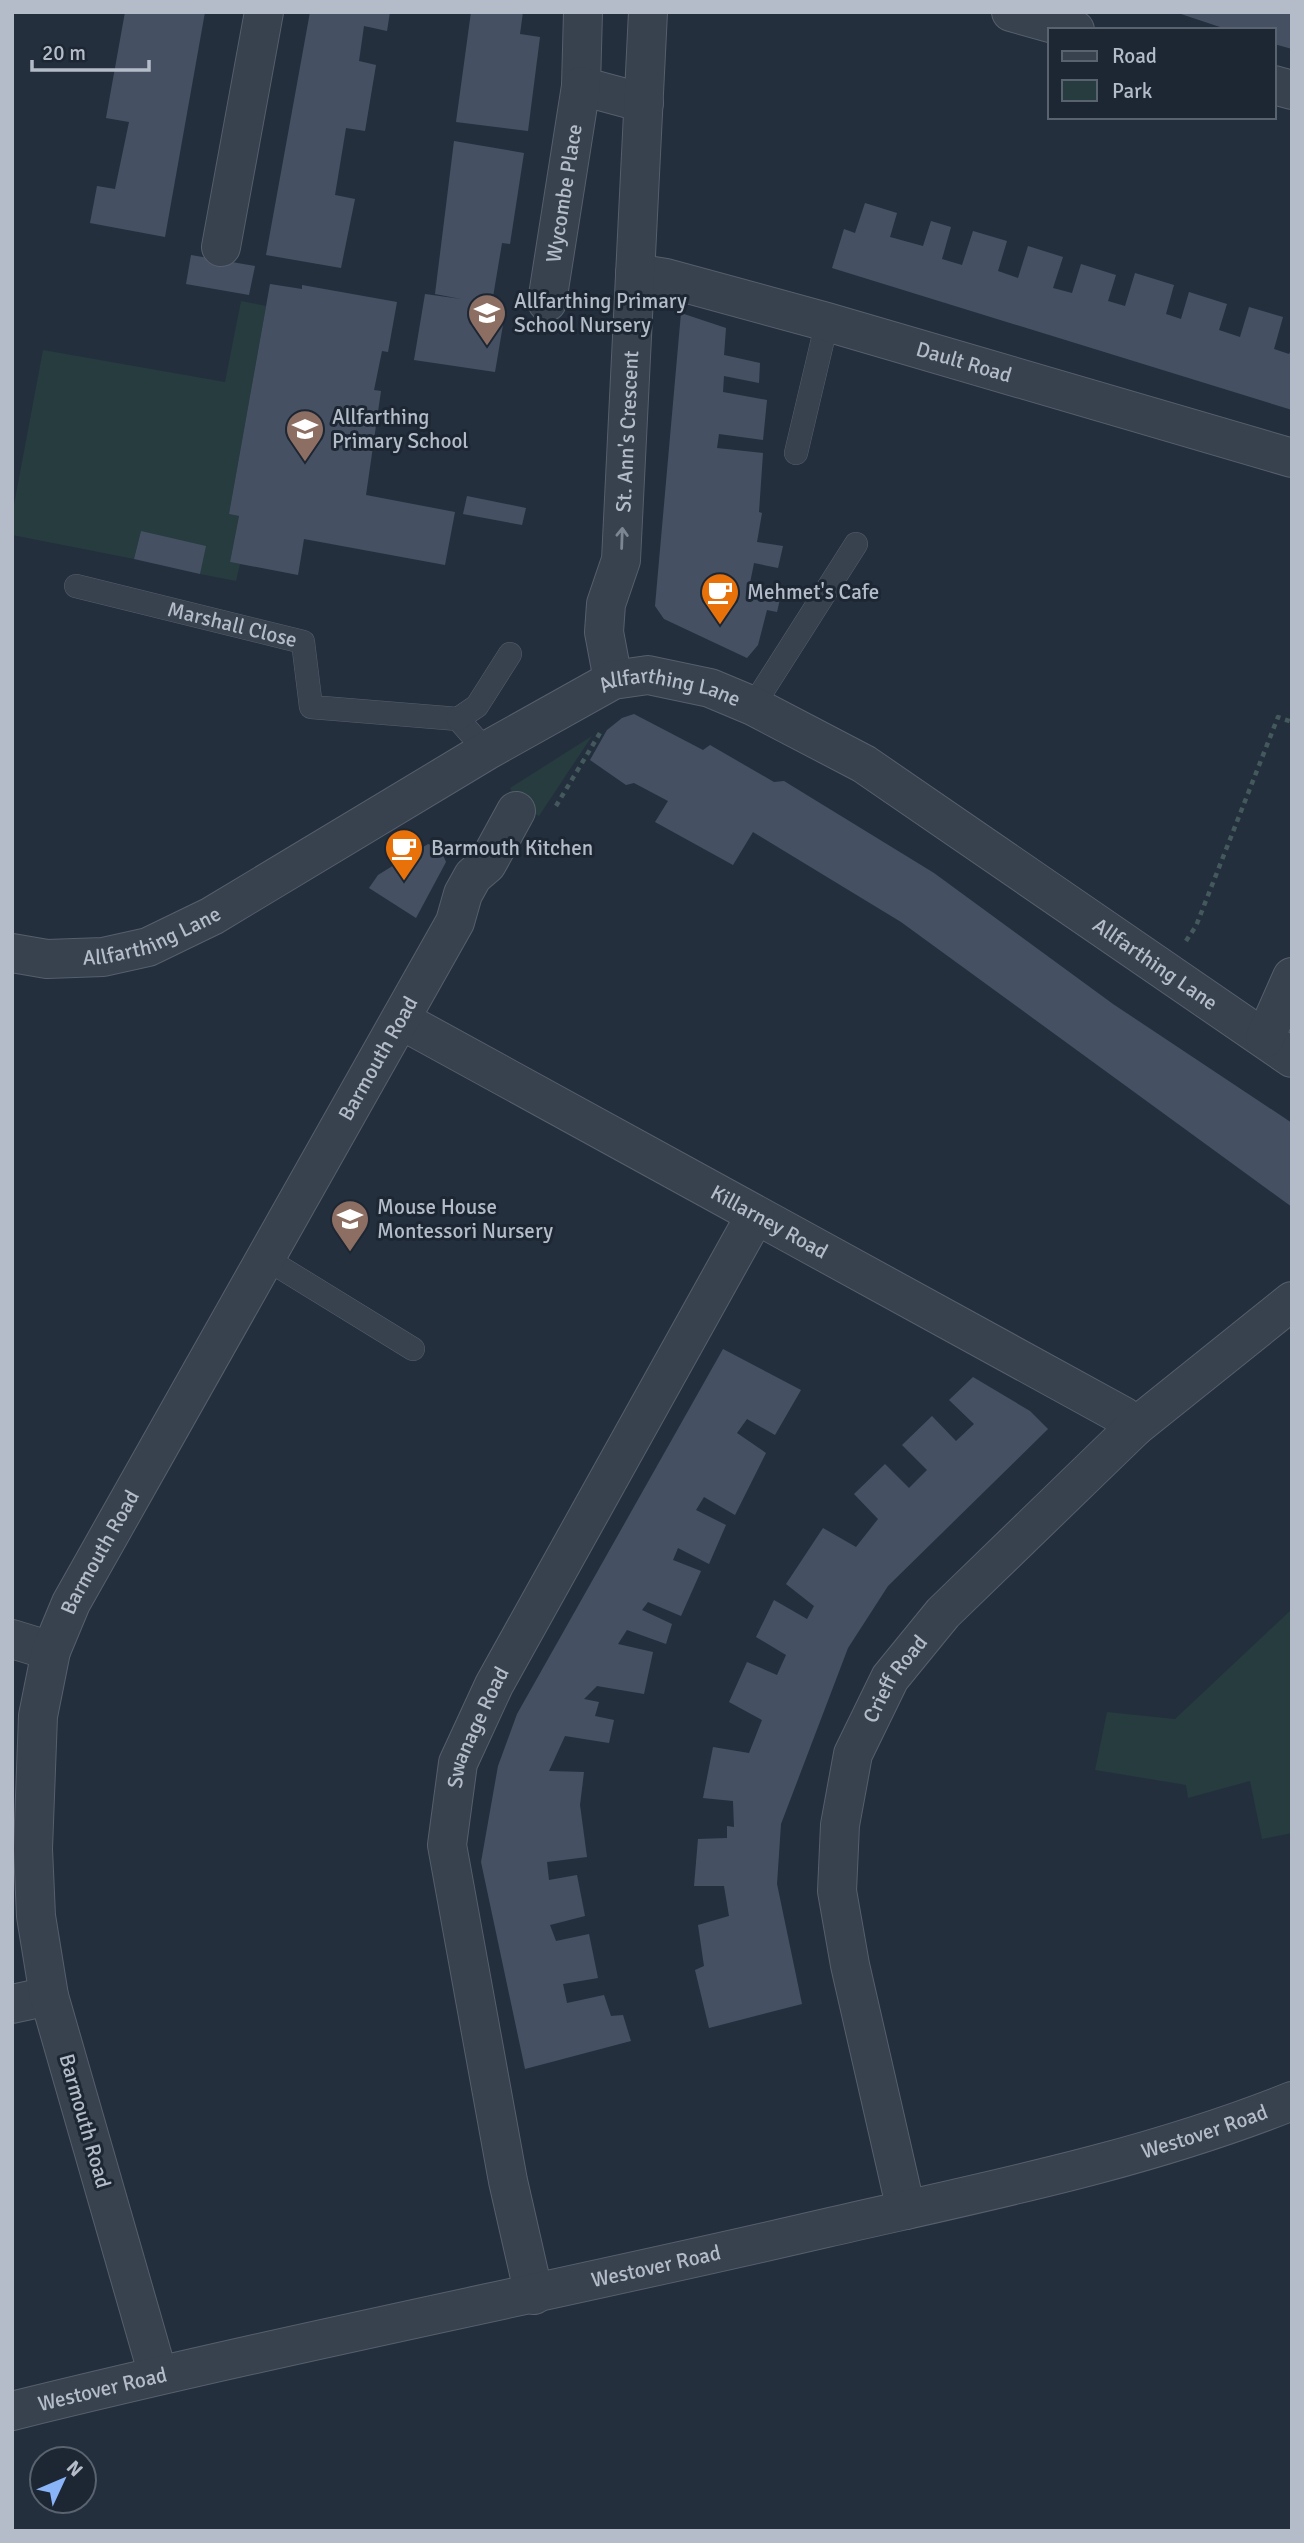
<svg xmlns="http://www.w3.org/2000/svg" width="1304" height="2543" font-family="Signika,sans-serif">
<rect width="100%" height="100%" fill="#242f3e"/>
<!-- green -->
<path fill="#263c3f" d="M241,301L266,306L229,514L239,516L230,562L240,564L236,581L200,574L141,531L134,559L12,535V515L43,350L225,382Z
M592,736L539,816L518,804L510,788Z
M1292,1609V1833L1262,1839L1250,1781L1188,1798L1186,1785L1095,1770L1107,1712L1175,1719Z"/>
<!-- building -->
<path fill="#455162" d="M125,12H205L165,237L90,223L97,186L115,189L129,122L106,118Z
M310,12H390L387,31L364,26L359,61L376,65L365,131L346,128L335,195L355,199L341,268L266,255Z
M471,12H523L520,34L540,37L528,131L456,122Z
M1175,12H1292V49L1274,44V30H1229Z
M454,141L524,153L510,244L502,243L492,303L506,307L495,372L414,360L425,294L461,299L435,294Z
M865,203L897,213L890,237L923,246L931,221L951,227L942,259L962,265L973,231L1007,241L998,271L1018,278L1028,246L1063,257L1053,288L1072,293L1081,264L1116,275L1108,301L1125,306L1135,273L1174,285L1166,314L1181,319L1189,292L1227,304L1219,330L1240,337L1249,307L1283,317L1274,349L1289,354L1292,348V410L832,268L844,229L855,233Z
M191,255L255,266L249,295L186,284Z
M270,284L302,289V285L397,302L388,352L382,351L374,390L381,391L366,495L455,512L445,565L304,539L298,575L230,562L239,516L229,514Z
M681,313L726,328L724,355L760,363L759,383L724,376L723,392L767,400L763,440L719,434L717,448L763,453L759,512L762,513L757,542L783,546L778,568L754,563L750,583L782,590L777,612L767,610L758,645L747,658L664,619L655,606Z
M467,496L526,508L522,525L463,514Z
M141,531L206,546L200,574L134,559Z
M634,714L703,750L710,745L774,782L784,781L934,873L1113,1004L1292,1123V1207L901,922L753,832L733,865L655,822L668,801L634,783L626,785L590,760L607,730L622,718Z
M428,844L440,848L446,862L416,918L369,888L378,875Z
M723,1349L801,1390L775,1435L747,1419L737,1433L766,1453L735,1515L704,1497L696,1510L726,1525L709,1564L678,1548L673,1560L701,1571L681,1616L648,1602L642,1610L672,1624L666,1644L627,1630L618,1644L653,1652L644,1694L597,1686L584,1699L599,1702L595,1716L614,1720L609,1743L565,1736L549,1771L584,1772L580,1805L587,1857L547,1862L549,1880L577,1875L585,1916L550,1925L556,1941L589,1934L598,1978L563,1984L567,2003L604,1995L611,2016L623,2015L631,2041L525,2069L481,1862L498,1766L517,1714Z
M973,1377L1030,1411L1048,1429L888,1586L848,1648L781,1824L777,1884L802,2004L709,2028L695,1970L704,1966L698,1925L729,1916L724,1886H694L698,1839L727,1838V1826L734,1827L733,1801L703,1798L713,1747L749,1753L762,1720L729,1702L747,1662L777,1675L786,1655L756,1637L774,1600L807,1619L814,1606L786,1584L823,1528L856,1547L878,1519L854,1494L885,1464L909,1488L927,1470L902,1445L932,1416L956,1441L974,1424L949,1400Z"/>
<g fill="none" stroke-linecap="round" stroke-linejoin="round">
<defs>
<g id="lane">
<path d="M796,453L827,322"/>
<path id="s1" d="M76,586L303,642L311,707L458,719L486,751"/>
<path d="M753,706L856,544"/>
<path d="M458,719L477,706L510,654"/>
<path d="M265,1258L413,1349"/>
</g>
<g id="street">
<path d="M583,12L581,86L644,103"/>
<path d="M1011,12L1075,30"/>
<path d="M1274,85L1292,90"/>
<path d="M221,247L264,12"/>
<path id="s2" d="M635,273L666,278L827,322L1292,458"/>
<path id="s3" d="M547,302L581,86"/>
<path id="s4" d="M613,680L604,632L606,604L621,560L648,12"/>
<path id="s5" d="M12,953L47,959L103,957L148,947L212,916L486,751L613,680L648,675L710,688L753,706L864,764L1292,1058"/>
<path id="s6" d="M401,1020L1123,1416L1135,1427"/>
<path d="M1265,1038L1292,977"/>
<path d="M12,1639L51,1651"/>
<path d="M12,2004L49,1996"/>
<path id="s7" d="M906,2210L850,1965L837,1891L840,1825L853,1754L890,1678L943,1613L1135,1427L1292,1301"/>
<path id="s8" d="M534,2295L508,2181L447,1845L458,1763L494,1685L755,1216"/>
<path id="s9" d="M158,2375L49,1996L36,1916L33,1849L38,1716L51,1651L71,1603L455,922L463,894L473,876L487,864L516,811"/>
<path id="s10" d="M12,2411C282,2344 555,2291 826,2228C983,2192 1142,2161 1292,2101"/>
</g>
</defs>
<!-- lane casing -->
<use href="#lane" stroke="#565f6c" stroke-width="24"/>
<!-- street casing -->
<use href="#street" stroke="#565f6c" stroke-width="40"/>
<!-- path -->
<path stroke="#44595c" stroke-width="4.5" stroke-dasharray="5 5" stroke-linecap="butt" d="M556,806L600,733
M1186,941L1196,926L1278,717L1292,722"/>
<!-- lane -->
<use href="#lane" stroke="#38414e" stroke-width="23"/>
<!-- street -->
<use href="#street" stroke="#38414e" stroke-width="38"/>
</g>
<!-- one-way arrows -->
<defs><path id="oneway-shaft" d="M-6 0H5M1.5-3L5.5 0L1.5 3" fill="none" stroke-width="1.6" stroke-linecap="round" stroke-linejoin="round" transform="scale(1.75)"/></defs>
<use stroke="#7c8592" href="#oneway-shaft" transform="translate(622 538) rotate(-88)"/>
<!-- icons -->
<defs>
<symbol id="school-pin" viewBox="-11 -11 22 30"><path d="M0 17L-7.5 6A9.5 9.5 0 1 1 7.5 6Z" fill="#8d6e63" stroke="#1d2633"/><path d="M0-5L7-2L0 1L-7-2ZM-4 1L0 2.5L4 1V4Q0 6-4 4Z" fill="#fff"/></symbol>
<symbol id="cafe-pin" viewBox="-11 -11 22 30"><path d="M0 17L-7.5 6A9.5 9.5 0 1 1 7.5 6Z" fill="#e8710a" stroke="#1d2633"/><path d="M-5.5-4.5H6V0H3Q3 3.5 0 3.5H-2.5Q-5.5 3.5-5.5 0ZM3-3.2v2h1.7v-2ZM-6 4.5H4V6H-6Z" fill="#fff"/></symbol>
</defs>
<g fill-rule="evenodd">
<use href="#school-pin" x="465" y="291" width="44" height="60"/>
<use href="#school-pin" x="283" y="407" width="44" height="60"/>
<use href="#cafe-pin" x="698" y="570" width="44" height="60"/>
<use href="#cafe-pin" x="382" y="826" width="44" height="60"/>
<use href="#school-pin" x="328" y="1197" width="44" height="60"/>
</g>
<g text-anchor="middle" stroke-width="6" stroke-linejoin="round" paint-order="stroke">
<!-- street labels -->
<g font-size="21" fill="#b4bcc9" stroke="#1d2633">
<text dy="7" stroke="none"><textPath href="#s3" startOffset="110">Wycombe Place</textPath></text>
<text dy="7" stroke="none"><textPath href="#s2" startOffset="341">Dault Road</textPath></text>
<text dy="7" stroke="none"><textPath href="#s4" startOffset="252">St. Ann's Crescent</textPath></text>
<text dy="7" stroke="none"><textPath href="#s1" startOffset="161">Marshall Close</textPath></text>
<text dy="7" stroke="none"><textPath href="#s5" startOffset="732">Allfarthing Lane</textPath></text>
<text dy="7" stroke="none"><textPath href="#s5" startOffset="144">Allfarthing Lane</textPath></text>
<text dy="7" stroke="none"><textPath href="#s5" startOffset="1298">Allfarthing Lane</textPath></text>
<text dy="7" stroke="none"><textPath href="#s9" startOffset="1419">Barmouth Road</textPath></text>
<text dy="7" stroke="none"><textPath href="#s6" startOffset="420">Killarney Road</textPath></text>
<text dy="7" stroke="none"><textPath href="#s9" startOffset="852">Barmouth Road</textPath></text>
<text dy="7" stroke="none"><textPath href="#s7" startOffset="551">Crieff Road</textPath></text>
<text dy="7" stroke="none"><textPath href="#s8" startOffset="581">Swanage Road</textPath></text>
<text transform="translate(85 2121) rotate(74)" y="7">Barmouth Road</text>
<text dy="7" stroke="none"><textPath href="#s10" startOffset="1225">Westover Road</textPath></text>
<text dy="7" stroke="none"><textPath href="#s10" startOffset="660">Westover Road</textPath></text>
<text dy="7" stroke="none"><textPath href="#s10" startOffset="93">Westover Road</textPath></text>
</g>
<!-- poi labels -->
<g font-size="21" fill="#b4bcc9" stroke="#1d2633" text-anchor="start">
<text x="514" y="308">Allfarthing Primary<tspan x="514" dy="24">School Nursery</tspan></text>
<text x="332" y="424">Allfarthing<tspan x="332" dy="24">Primary School</tspan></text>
<text x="747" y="599">Mehmet's Cafe</text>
<text x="431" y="855">Barmouth Kitchen</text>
<text x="377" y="1214">Mouse House<tspan x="377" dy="24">Montessori Nursery</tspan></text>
</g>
</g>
<!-- border -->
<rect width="1304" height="2543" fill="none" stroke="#b4bcc9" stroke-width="28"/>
<!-- legend -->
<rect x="1048" y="28" width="228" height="91" fill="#1d2633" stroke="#59626f" stroke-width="2"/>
<rect x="1062" y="51" width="35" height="10" fill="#38414e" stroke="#59626f" stroke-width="2"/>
<text x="1112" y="63" font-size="21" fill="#b4bcc9">Road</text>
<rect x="1062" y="80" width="35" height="21" fill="#263c3f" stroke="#59626f" stroke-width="2"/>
<text x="1112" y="98" font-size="21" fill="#b4bcc9">Park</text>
<!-- north arrow -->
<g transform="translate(63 2480) rotate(46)"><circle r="33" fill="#1d2633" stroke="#59626f" stroke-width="2"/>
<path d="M0-5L12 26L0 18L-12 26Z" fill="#8ab4f8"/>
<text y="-10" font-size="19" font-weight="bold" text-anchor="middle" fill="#b4bcc9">N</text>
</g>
<!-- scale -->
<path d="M32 60v10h117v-10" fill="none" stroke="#b4bcc9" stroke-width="3.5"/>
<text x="42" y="60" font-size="21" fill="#b4bcc9" stroke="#1d2633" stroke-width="5" paint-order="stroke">20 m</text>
</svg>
